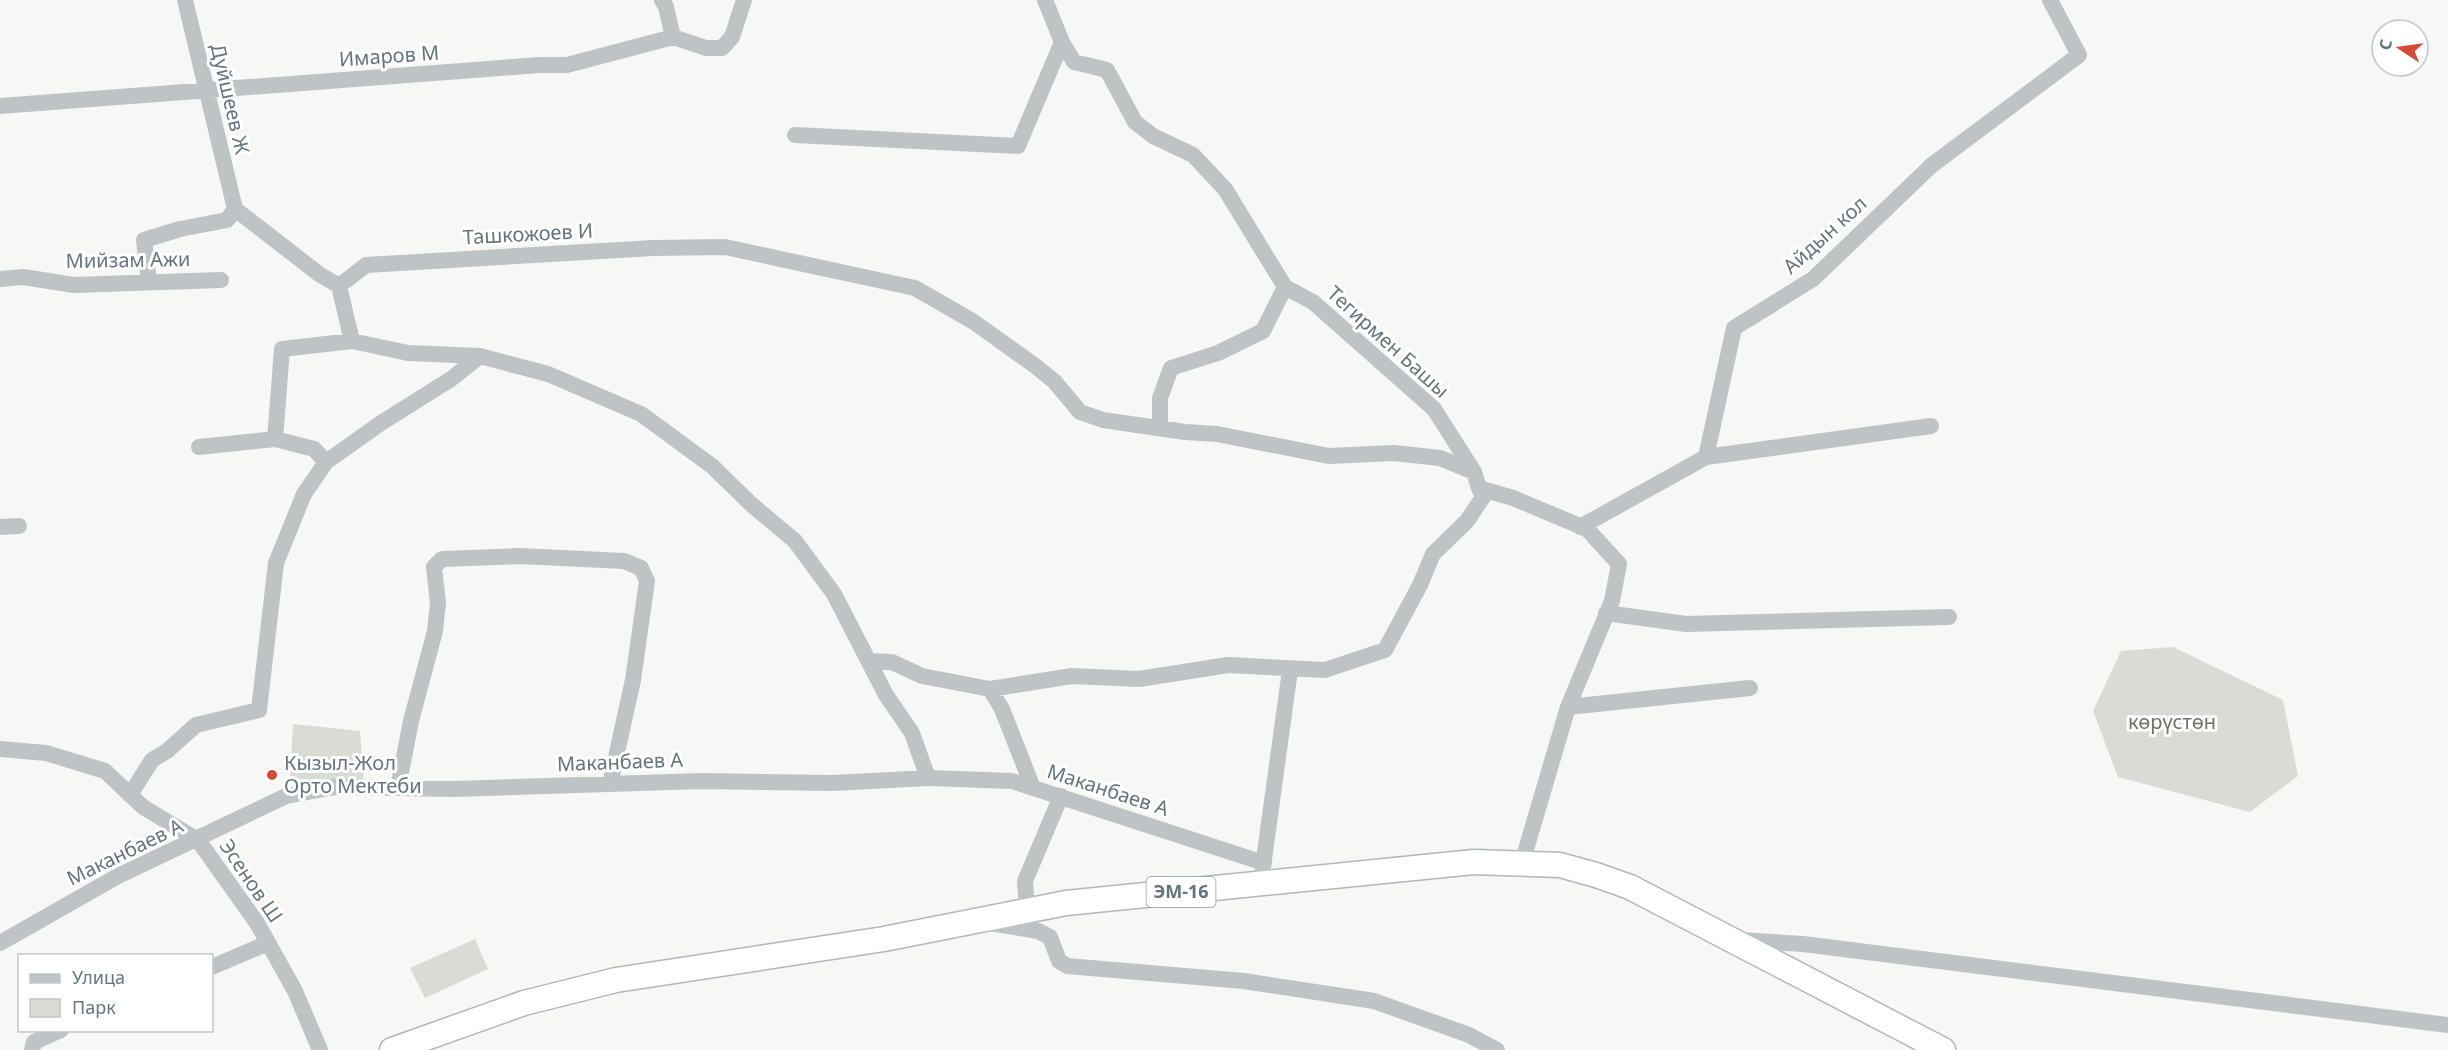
<svg xmlns="http://www.w3.org/2000/svg" width="2448" height="1050" font-family="'Noto Sans',sans-serif">
<rect width="100%" height="100%" fill="#f7f7f5"/>
<!-- green -->
<path fill="#d8dcd4" d="M2173,647L2283,700L2298,776L2250,812L2118,777L2093,711L2121,651Z
M293,724L360,731L364,783L290,779Z
M475,939L488,969L425,998L410,968Z"/>
<g fill="none" stroke-linecap="round" stroke-linejoin="round">
<defs>
<path id="highway" d="M392,1050L524,1003L616,980L884,939L1066,903L1474,862L1560,865L1596,875L1630,887L1943,1050"/>
</defs>
<!-- highway casing -->
<use href="#highway" stroke="#b2b7b9" stroke-width="27"/>
<!-- minor -->
<path stroke="#bec3c6" stroke-width="16" d="M185,0L235,209
M662,0L666,7L673,37
M1045,0L1062,42L1074,62L1107,70L1135,122L1153,136L1193,155L1225,189L1285,287L1313,302L1434,409L1474,472L1479,488L1513,498L1587,529L1619,564L1612,601L1568,707L1522,863
M0,106L539,65H567L673,37L706,48H722L732,37L744,0
M795,135L1018,146L1062,42
M235,209L319,274L339,286
M0,279L23,277L74,285L221,280
M149,282L144,240L180,229L227,220L235,209
M339,286L366,265L653,248L725,247L915,288L974,322L1034,365L1054,381L1080,412L1103,420L1185,432L1217,434L1329,456L1394,453L1440,458L1474,472
M339,286L352,341
M1160,427V398L1171,368L1218,353L1263,331L1285,287
M275,439L282,349L352,341L408,353L480,356L548,374L641,414L712,466L752,505L795,541L834,594L886,695L912,733L928,778
M199,447L275,439L314,449L326,462
M1706,457L1931,426
M0,527L19,526
M1580,527L1706,457L1734,328L1813,279L1932,165L2079,55L2050,0
M1606,613L1686,624L1949,617
M870,661L892,662L922,676L990,689L1072,676L1139,679L1228,665L1325,670L1385,650L1420,585L1433,554L1467,521L1483,497L1479,488
M990,689L1002,709L1033,788
M1568,707L1750,688
M0,749L46,753L105,771L143,807L198,840L257,923L295,991L320,1050
M398,788L411,721L435,631L438,603L434,567L442,559L520,556L624,561L641,568L647,581L633,680L610,784
M130,795L152,760L167,751L196,725L259,710L276,563L304,494L326,462L381,423L451,379L480,356
M1262,874L1290,670
M1027,911L1025,881L1061,796
M990,923L1038,931L1050,937L1059,961L1067,966L1244,981L1374,1001L1469,1035L1497,1050
M1740,940L1803,944L2448,1025
M0,943L118,876L286,796L335,787L455,789L701,781L833,783L928,778L1012,781L1264,863
M212,967L268,943
M32,1050L34,1042L61,1030"/>
<!-- highway -->
<use href="#highway" stroke="#fff" stroke-width="24"/>
</g>
<!-- markers -->
<circle fill="#d84934" stroke="#fff" stroke-width="2" cx="272" cy="775" r="6"/>
<g text-anchor="middle" stroke-width="6" stroke-linejoin="round" paint-order="stroke">
<!-- shield labels -->
<rect fill="#fff" stroke="#929ea5" stroke-width="1.5" x="1146.5" y="877" width="69" height="30" rx="4.5"/>
<g font-size="18" font-weight="bold" fill="#64757e">
<text x="1181" y="898">ЭМ-16</text>
</g>
<!-- street labels -->
<g font-size="20" fill="#64757e" stroke="#fff">
<text transform="translate(389 56) rotate(-4)" y="7">Имаров М</text>
<text transform="translate(230 99) rotate(77)" y="7">Дуйшеев Ж</text>
<text transform="translate(528 234) rotate(-3)" y="7">Ташкожоев И</text>
<text transform="translate(1825 235) rotate(-42)" y="7">Айдын кол</text>
<text transform="translate(128 260) rotate(-1)" y="7">Мийзам Ажи</text>
<text transform="translate(1388 342) rotate(42)" y="7">Тегирмен Башы</text>
<text transform="translate(620 762) rotate(-2)" y="7">Маканбаев А</text>
<text transform="translate(1108 790) rotate(18)" y="7">Маканбаев А</text>
<text transform="translate(125 852) rotate(-26)" y="7">Маканбаев А</text>
<text transform="translate(251 881) rotate(56)" y="7">Эсенов Ш</text>
</g>
<!-- park labels -->
<g font-size="20" fill="#687663" stroke="#fff">
<text x="2172" y="729">көрүстөн</text>
</g>
<!-- poi labels -->
<g font-size="20" fill="#64757e" stroke="#fff" text-anchor="start">
<text x="284" y="770">Кызыл-Жол<tspan x="284" dy="23">Орто Мектеби</tspan></text>
</g>
</g>
<!-- legend -->
<rect x="18" y="954" width="195" height="78" fill="#ffffff" stroke="#c1c8cb" stroke-width="1.5"/>
<rect x="30" y="974" width="30" height="9" fill="#bec3c6" stroke="#c1c8cb" stroke-width="1.5"/>
<text x="72" y="984" font-size="18" fill="#64757e">Улица</text>
<rect x="30" y="999" width="30" height="18" fill="#d8dcd4" stroke="#c1c8cb" stroke-width="1.5"/>
<text x="72" y="1014" font-size="18" fill="#64757e">Парк</text>
<!-- north arrow -->
<g transform="translate(2400 48) rotate(283)"><circle r="28" fill="#ffffff" stroke="#c1c8cb" stroke-width="1.5"/>
<path d="M0-4.5L10 22L0 15L-10 22Z" fill="#d84934"/>
<text y="-9" font-size="16" font-weight="bold" text-anchor="middle" fill="#64757e">С</text>
</g>
</svg>
